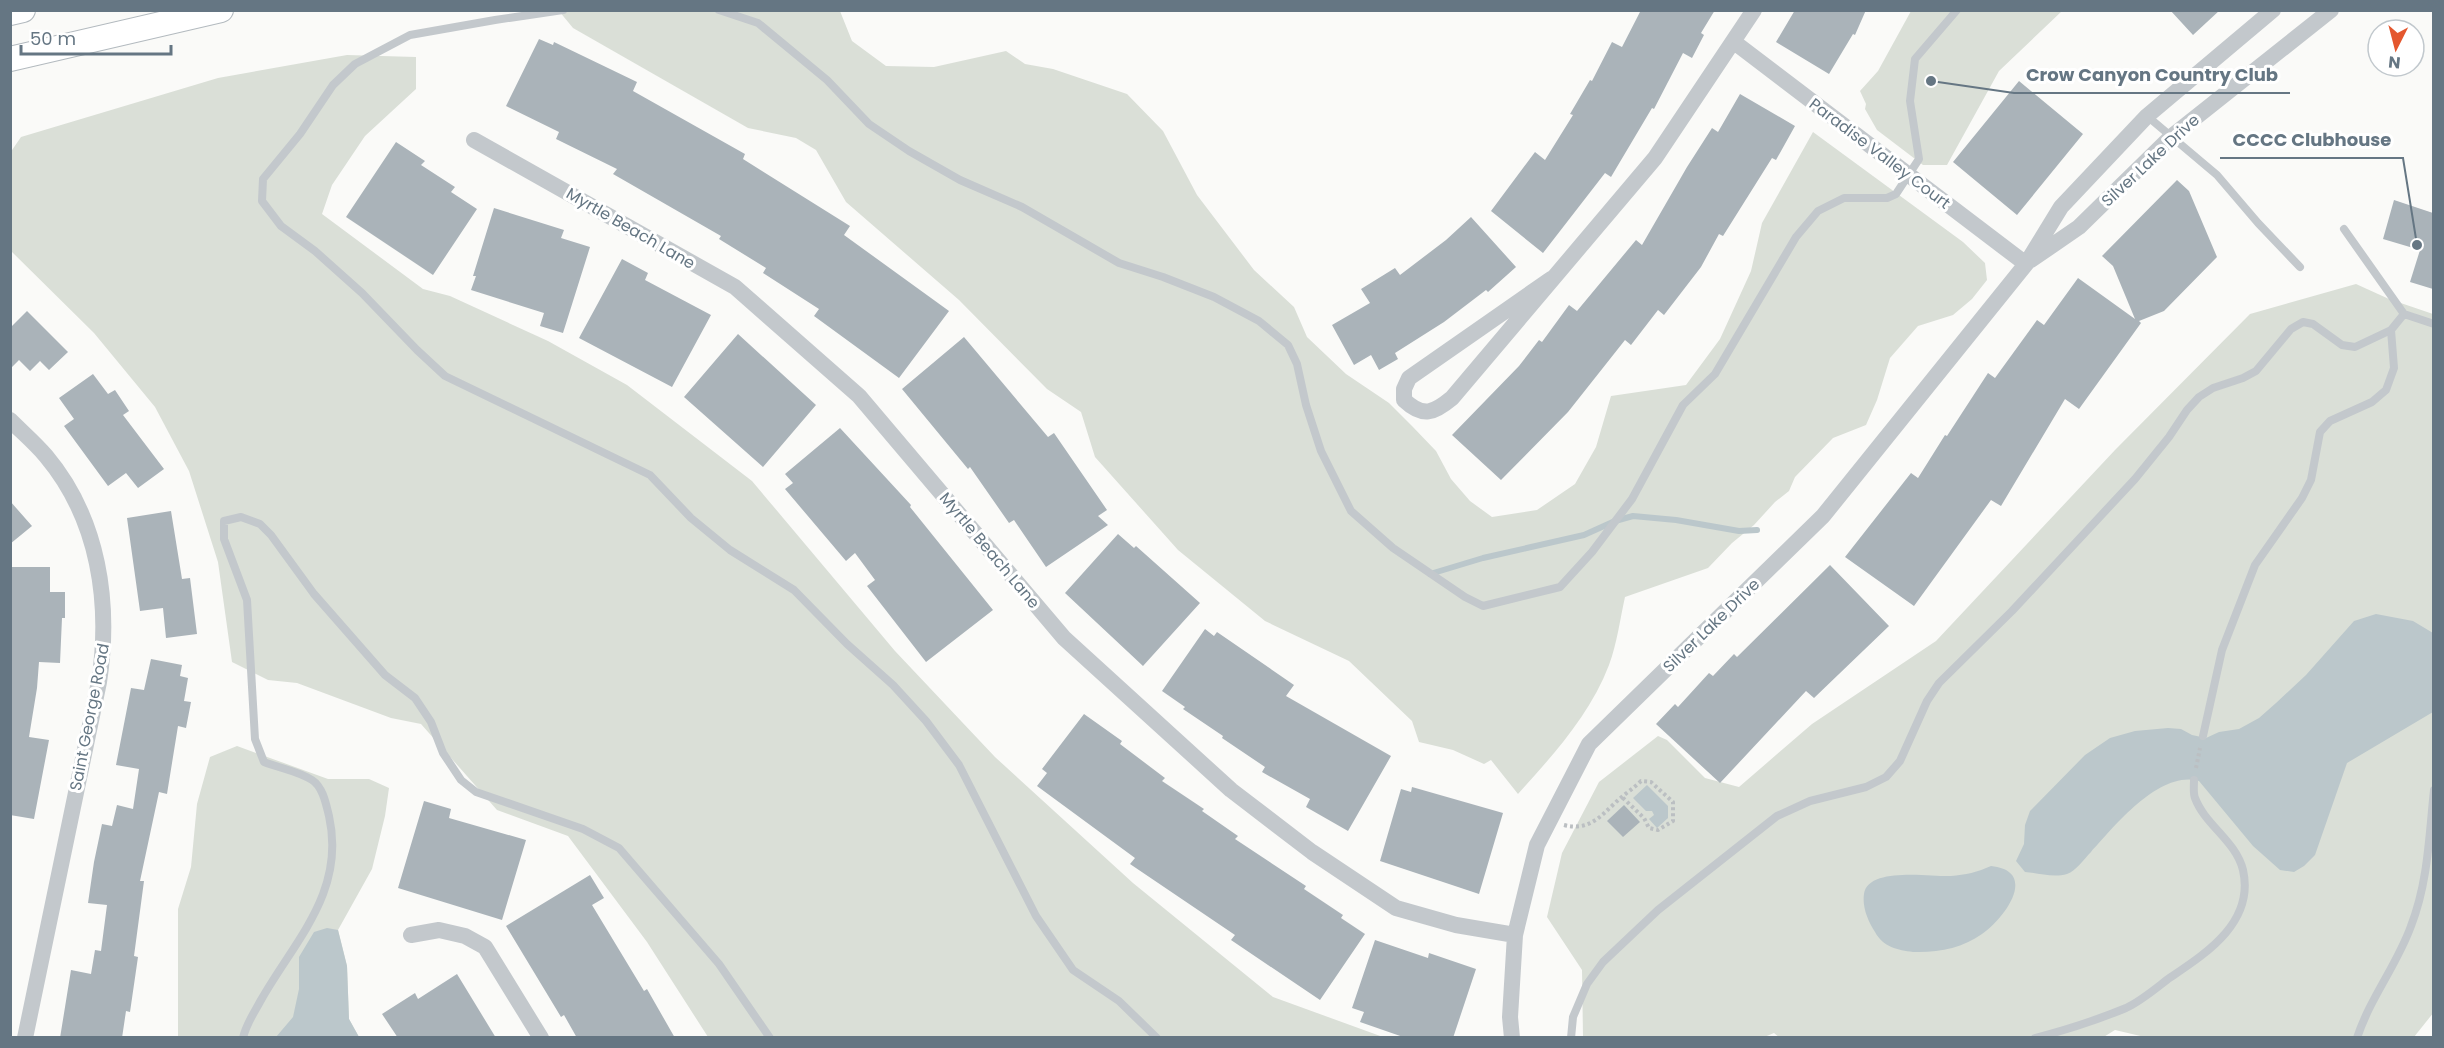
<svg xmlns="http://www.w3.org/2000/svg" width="2444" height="1048" font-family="Poppins,sans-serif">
<rect width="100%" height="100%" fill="#fafaf8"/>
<!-- green -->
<path fill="#dadfd7" d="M559,11H840L852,41L886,66L934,67L1006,51L1025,64L1053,69L1127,94L1163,131L1197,195L1254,270L1294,307L1307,337L1346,374L1389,403L1412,426L1436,451L1451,479L1470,501L1492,517L1537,510L1575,484L1596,447L1611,396L1686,385L1720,339L1751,271L1762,223L1813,132L1963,242L1985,263L1987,280L1972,299L1953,315L1918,326L1890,358L1877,400L1866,425L1833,438L1795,477L1789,491L1775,502L1754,525L1732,543L1708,568L1625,597C1620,619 1617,644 1609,665C1590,715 1553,755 1518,794L1491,760L1484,764L1453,750L1419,742L1412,721L1349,661L1265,621L1178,550L1095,457L1081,412L1047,389L959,300L846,202L816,150L796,138L748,128L573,28Z
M1911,11H2062L1999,71L1947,165H1923L1877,130L1865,109L1866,104L1860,91L1878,71Z
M347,55L416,57V89L365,136L332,185L322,214L423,289L450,296L548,341L627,385L752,481L895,651L995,757L1133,883L1273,997L1383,1037H708L647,942L568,836L497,810L421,724L391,718L297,683L268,680L232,662L218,562L189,471L155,407L94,333L11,251L10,153L21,137L218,78Z
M2356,284L2389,299L2433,314L2434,1012L2414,1037L2149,1038L2115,1030L2102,1038H1780L1774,1033L1762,1038L1583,1037L1582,970L1547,917L1562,853L1599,782L1658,736L1667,740L1705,778L1739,787L1812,724L1936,641L2115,450L2250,314Z
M237,746L328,779H369L389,788L385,816L372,869L338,930L347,966L349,1019L359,1037L178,1038V909L191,867L197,804L210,757Z"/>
<!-- water -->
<path fill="#bbc7cb" d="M2376,614L2413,621L2433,633V712L2347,763L2315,855L2304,866L2294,872L2280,870L2253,846L2199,781C2159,770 2115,826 2091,852C2084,859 2076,871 2067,874C2053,878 2039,873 2025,872L2016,861L2024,844L2025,825L2030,811L2085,755L2110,738L2135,731L2168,728L2181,729L2192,735L2206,738L2219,732L2239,729L2259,718L2276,703L2306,675L2354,621Z
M1647,785L1668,806V818L1657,828L1649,819L1654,815L1652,811H1646L1633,798Z
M1991,866C2039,871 2005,918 1982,934C1962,948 1938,953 1913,952C1898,950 1883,947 1875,932C1868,921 1862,907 1864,894C1868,866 1932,877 1951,876C1965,875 1978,872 1991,866Z
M327,928L338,930L347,966L349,1019L359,1037H276L293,1017L299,989V957L314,932Z"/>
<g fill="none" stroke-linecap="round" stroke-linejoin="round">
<!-- stream -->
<path stroke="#bbc7cb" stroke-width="6" d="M1430,574L1483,558L1584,535L1615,521L1633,516L1676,520L1739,531L1757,530"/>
</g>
<!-- building -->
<path fill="#aab3b9" d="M1641,10H1715L1701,33L1704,35L1692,58L1683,53L1654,109L1652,108L1611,177L1605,173L1543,253L1491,211L1535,152L1545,160L1573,115L1570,114L1590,80L1592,81L1612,42L1622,47Z
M1795,10H1866L1855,35L1853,34L1829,74L1776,42Z
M2170,10H2220L2193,35Z
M539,39L553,45L554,42L637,82L633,91L745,154L743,159L850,226L844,235L949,311L899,378L814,316L819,309L763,273L766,268L719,239L721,236L613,174L617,169L556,139L559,132L506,106Z
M2019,81L2083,134L2017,215L1953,162Z
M1740,94L1795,126L1776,160L1772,158L1723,236L1719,234L1701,267L1664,315L1658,310L1631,345L1625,340L1568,412L1501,480L1452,435L1519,366L1539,340L1542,342L1569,305L1577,311L1636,240L1642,245L1687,167L1712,128L1718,132Z
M396,142L425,161L421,165L455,187L451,192L477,209L433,275L346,217Z
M2177,180L2189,191L2217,257L2164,311L2139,321L2141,323L2079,409L2065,399L2001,506L1991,500L1914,606L1845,557L1911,473L1918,478L1945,435L1947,436L1988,373L1995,378L2037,320L2044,325L2078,278L2135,319L2113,266L2102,256Z
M2394,200L2433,213V289L2410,282L2420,250L2383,239Z
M494,208L564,230L561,238L590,247L563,333L540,326L544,313L471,290L476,276H473Z
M1471,217L1516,267L1488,292L1486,290L1444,322L1395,353L1398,359L1379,370L1371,355L1354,365L1332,325L1370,303L1361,289L1395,268L1400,275L1446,240Z
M622,259L648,273L645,280L711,315L672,387L579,338Z
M27,311L68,352L49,370L40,361L30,371L19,360L10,369V328Z
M738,334L816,405L763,467L684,397Z
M964,337L1048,437L1054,433L1107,510L1098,516L1108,525L1046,567L1014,520L1009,523L970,467L968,469L902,389Z
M93,374L108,394L115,390L129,411L123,415L164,469L138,488L126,473L108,486L64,426L74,419L59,398Z
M840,428L911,505L910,507L993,610L926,662L867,586L875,580L855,553L846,561L785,489L793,483L785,474Z
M10,501L32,526L10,544Z
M171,511L182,579L190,578L197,634L166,638L163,608L140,611L127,518Z
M1118,534L1134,548L1136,546L1200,603L1143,666L1065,593Z
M1830,565L1889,626L1814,698L1806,691L1720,783L1656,724L1675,704L1678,707L1709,673L1713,676L1734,654L1737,657Z
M11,567H50V592H65V618H62L60,663L39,662L37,688L29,737L49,740L34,819L10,815Z
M1205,629L1214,636L1217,632L1294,685L1286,696L1391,756L1348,831L1306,807L1310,799L1262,772L1265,767L1222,738L1223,736L1183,709L1185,707L1162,691Z
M151,659L182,665L180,676L188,678L184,701L191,702L186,728L178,726L167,794L159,792L140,881H144L134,956L138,957L130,1012L126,1011L122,1038H60L71,970L91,974L95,950L101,951L107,905L88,903L94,862L102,824L112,826L117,805L133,809L139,769L116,765L131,688L144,690Z
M1084,714L1122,741L1120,744L1165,778L1162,781L1204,809L1202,811L1238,836L1235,839L1306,886L1304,889L1343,915L1341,918L1365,934L1320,1000L1231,940L1235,935L1130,864L1135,858L1037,786L1047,773L1042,769Z
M1412,787L1503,813L1479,894L1380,861L1401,789L1411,792Z
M424,801L451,809L449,818L526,840L502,920L398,888Z
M1624,805L1640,822L1623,837L1607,821Z
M590,875L604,898L592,905L644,991L647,989L675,1038H577L564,1015L561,1017L506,926Z
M1375,940L1428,958L1429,953L1476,969L1453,1038H1406L1360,1022L1364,1012L1352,1008Z
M457,974L496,1038H398L382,1014L415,993L418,999Z"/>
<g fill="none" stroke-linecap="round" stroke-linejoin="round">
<defs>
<path id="secondary" d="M10,13L23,10
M10,59L221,10"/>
</defs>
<!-- secondary casing -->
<use href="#secondary" stroke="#b3babf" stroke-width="26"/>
<!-- path -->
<path stroke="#bbbfc2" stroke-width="4" stroke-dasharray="3 3" stroke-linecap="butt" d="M2196,768L2200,748
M1564,825C1588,831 1599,818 1615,803C1623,795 1633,789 1641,781L1651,782L1673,802V821L1658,830L1649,828L1644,818L1622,797"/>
<!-- lane -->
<path stroke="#c3c8cc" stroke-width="8" d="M563,10L495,20L410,35L355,64L333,85L300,134L263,179L262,201L281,226L315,251L362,293L417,350L445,376L650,475L691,518L730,550L794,590L847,644L893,685L926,721L959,765L1036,916L1073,970L1119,1001L1157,1038
M719,10L758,23L827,80L869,124L909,151L960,180L1022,207L1119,263L1163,277L1214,297L1259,321L1288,345L1297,364L1306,405L1321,451L1351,511L1393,548L1465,597L1483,606L1560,587L1592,552L1632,499L1683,405L1715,374L1796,237L1818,211L1844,198H1887L1896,194L1919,159L1910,101L1915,59L1957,10
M2147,116L2217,175L2258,223L2300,267
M2344,229L2404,314
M2391,330L2404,314L2434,324
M243,1038C246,1024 254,1013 261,1000C295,940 346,892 329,816C326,804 323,787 312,780C298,771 279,768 264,762L255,739L247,600L224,539V521L241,517L260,524L271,535L314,594L385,675L415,698L431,722L443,753L461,780L476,792L583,829L619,848L719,964L770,1038
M1571,1038L1573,1017L1587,984L1603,962L1658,910L1777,816L1810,801L1866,787L1886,777L1900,761L1927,701L1939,683L2012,611L2135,479L2169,437L2187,410L2199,397L2213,388L2243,378L2256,371L2291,329L2303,322L2313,324L2342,345L2355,347L2391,330L2394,368L2386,390L2372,402L2330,421L2320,432L2311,480L2302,498L2255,565L2222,650L2203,736
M2035,1038C2066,1030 2097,1020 2126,1008C2141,1001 2155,989 2168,979C2205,954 2255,923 2243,870C2236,841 2205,825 2195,798C2193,793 2194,786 2194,780
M2357,1038C2370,998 2397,965 2411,926C2428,882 2429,837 2434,790"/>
<!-- street -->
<path stroke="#c3c8cc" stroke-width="16" d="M1734,42L2026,264
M474,140L735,287L859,396L1064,638L1231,790L1312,852L1396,908L1456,925L1515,935
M2031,260L2079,227L2171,137L2331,10
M1551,279L1409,378L1404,389V400C1423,418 1434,413 1452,398L1655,158L1754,10
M10,420C22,432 35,443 46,456C99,519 111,603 99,682L25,1038
M411,935L439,930L465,936L485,947L541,1038
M1512,1038L1510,1017L1515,935L1537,845L1589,744L1823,516L2026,264L2061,207L2147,116L2273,10"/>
<!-- secondary -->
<use href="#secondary" stroke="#fff" stroke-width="24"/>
</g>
<g text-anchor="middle" stroke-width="6" stroke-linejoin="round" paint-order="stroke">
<!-- street labels -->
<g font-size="16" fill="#657683" stroke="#fff">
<text transform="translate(1880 153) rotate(37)" y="6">Paradise Valley Court</text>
<text transform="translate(2150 160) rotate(-43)" y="6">Silver Lake Drive</text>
<text transform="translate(631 228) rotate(30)" y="6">Myrtle Beach Lane</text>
<text transform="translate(990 550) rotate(50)" y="6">Myrtle Beach Lane</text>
<text transform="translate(1711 625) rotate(-44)" y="6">Silver Lake Drive</text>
<text transform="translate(89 717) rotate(-79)" y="6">Saint George Road</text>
</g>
</g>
<!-- callouts -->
<path fill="none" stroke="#657683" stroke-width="2" d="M1931 81L2014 93H2290M2417 245L2403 158H2220"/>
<g fill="#657683" stroke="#fff" stroke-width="2">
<circle cx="1931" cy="81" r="6"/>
<circle cx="2417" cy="245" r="6"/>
</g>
<g font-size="18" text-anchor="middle" font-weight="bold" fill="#657683" stroke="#fff" stroke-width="6" stroke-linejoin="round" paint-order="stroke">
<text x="2152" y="81">Crow Canyon Country Club</text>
<text x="2312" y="146">CCCC Clubhouse</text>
</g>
<!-- border -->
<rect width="2444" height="1048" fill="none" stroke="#657683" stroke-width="24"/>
<!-- north arrow -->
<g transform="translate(2396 48) rotate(186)"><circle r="28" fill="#ffffff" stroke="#c1c8cd" stroke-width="1.5"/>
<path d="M0-4.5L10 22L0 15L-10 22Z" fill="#e4572e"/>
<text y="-9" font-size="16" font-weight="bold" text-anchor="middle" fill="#657683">N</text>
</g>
<!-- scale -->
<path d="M21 45v9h150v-9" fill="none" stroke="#657683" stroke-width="3"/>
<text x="30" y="45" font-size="18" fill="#657683" stroke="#ffffff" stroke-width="4.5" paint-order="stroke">50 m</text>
</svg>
